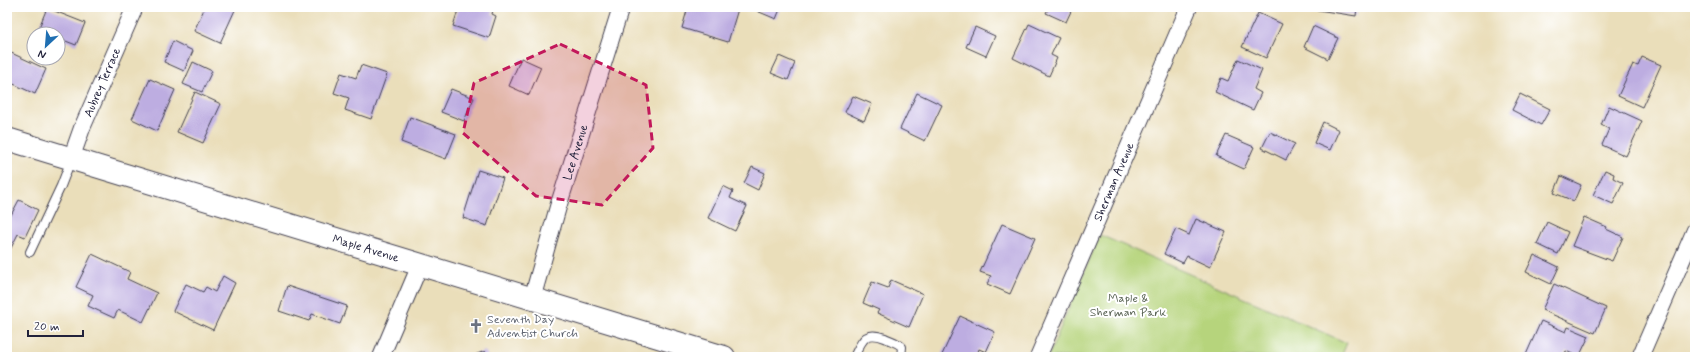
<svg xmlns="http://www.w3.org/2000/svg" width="1702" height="364" font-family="Mynerve,sans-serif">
<rect width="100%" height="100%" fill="#fff"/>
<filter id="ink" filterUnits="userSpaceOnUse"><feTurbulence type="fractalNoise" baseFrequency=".025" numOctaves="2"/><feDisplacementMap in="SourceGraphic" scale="8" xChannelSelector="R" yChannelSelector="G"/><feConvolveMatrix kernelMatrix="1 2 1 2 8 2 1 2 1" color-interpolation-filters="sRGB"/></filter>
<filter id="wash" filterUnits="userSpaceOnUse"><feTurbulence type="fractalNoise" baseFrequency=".012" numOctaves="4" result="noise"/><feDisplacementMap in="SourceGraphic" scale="16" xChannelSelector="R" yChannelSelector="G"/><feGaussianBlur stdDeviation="0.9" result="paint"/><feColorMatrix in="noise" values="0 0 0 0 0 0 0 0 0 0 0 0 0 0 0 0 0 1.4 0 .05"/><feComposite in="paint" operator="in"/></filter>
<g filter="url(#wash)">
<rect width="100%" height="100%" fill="#eadeba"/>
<!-- green -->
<path fill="#b6d47b" stroke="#6c7b5b" d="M1100,235L1347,343L1341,357H1048Z"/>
<g id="blocks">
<!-- building -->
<path fill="#bdade1" d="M205,7H228L235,10L220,43L194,31Z
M459,7H494L492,14L496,16L489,38L453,26Z
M688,7H731L738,9L728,42L682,28Z
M759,7H781L776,19L757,11Z
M1049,7H1073L1066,22L1046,13Z
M1299,7H1357L1356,16Z
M47,8L85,23L76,45L58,38V34H48L38,30Z
M1258,13L1282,24L1266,58L1242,47Z
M1029,24L1059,38L1051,55L1057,58L1049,76L1013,58Z
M1313,26L1338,38L1328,59L1304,47Z
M975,27L995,36L986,56L966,47Z
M173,41L193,51L184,71L164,62Z
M7,51L46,69L35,94L7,81Z
M779,56L795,63L788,80L771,73Z
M1642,57L1661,65L1642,107L1618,96L1633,64L1638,66Z
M521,58L541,67L529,95L509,86Z
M1238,59L1262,70L1254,89L1261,93L1253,110L1215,92L1221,78L1228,81Z
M193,62L212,71L202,92L183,84Z
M361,65L387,74L371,119L345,110L349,98L334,93L341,73L356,78Z
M150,79L175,90L157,131L132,119Z
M451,89L474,98L464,121L441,112Z
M195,92L221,104L203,143L177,132Z
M917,93L942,105L925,141L900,129Z
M1520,94L1550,109L1541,125L1512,110Z
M853,96L872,104L864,121L845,112Z
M1609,106L1642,121L1626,156L1602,145L1609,129L1601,125Z
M410,117L456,134L446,159L401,142Z
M1323,122L1339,130L1330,150L1314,143Z
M1270,132L1295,144L1286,160L1262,148Z
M1226,135L1254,147L1244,169L1216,156Z
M752,167L765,173L758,190L744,183Z
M478,170L503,178L487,226L463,218Z
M1605,170L1614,174L1613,178L1623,183L1613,204L1593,195Z
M1561,176L1581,185L1574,201L1554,193Z
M723,186L733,191L730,198L747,206L735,231L708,218Z
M19,200L38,210L25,237L18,234L7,256V213L11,215Z
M1584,217L1607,227L1606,229L1623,237L1612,261L1572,246Z
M1196,219L1226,232L1210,267L1187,256L1183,263L1164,254L1176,229L1189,235Z
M1547,222L1568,232L1558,254L1537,244Z
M1002,224L1035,238L1010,294L987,284L991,276L980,272Z
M92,254L130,272L127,279L157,293L143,322L118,310L114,318L88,306L93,295L76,287Z
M1534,255L1559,267L1551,284L1526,272Z
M223,276L235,283L213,330L173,311L186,284L203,292L206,287L215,292Z
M891,280L923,294L909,327L877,313L879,310L863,303L872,282L888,288Z
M1554,284L1606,308L1595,333L1542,310Z
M287,286L347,306L340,324L312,314L309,321L279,311Z
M960,316L995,332L986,352L979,349L976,357H941Z
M1541,321L1566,332L1568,327L1589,336L1579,357L1566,351L1563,357H1525Z
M485,351L488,357H469Z"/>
</g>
</g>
<g filter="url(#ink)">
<use href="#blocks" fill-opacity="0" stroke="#403e4e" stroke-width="1"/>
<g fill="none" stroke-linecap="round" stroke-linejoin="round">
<defs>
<path id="service" d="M30,252L61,186L71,160
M854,357C862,341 864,330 885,338C891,341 897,342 902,347L901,357"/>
<g id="minor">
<path id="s1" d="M71,159L82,128L135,7"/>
<path id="s2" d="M532,299L558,207L621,7"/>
<path d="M381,357L420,265"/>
<path id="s3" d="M1038,357L1189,7"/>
<path d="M1640,357L1695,230"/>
</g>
<g id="secondary">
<path id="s4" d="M7,139L724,357"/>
</g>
</defs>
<!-- service casing -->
<use href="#service" stroke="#403e4e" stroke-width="10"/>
<!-- minor casing -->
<use href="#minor" stroke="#403e4e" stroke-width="18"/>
<!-- secondary casing -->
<use href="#secondary" stroke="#403e4e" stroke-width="24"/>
<!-- service -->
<use href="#service" stroke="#fff" stroke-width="8"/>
<!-- minor -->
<use href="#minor" stroke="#fff" stroke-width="16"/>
<!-- secondary -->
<use href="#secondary" stroke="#fff" stroke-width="22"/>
</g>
</g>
<!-- marked area -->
<path fill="#c2185b" fill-opacity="0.2" stroke="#c2185b" stroke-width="3" stroke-dasharray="8 5" stroke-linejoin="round" d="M560,44L646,85L653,148L602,205L536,196L463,133L474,83Z"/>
<!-- icons -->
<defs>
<symbol id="church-bare" viewBox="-9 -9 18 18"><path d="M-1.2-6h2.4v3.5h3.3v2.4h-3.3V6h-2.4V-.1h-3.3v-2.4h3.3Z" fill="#6b7280" stroke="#fff" stroke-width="2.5" paint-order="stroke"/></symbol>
</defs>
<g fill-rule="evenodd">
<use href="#church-bare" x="466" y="316" width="20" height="20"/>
</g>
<g text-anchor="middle" stroke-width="4" stroke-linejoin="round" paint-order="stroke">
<!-- street labels -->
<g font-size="12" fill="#22223b" stroke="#fff">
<text dy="4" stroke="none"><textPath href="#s1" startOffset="83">Aubrey Terrace</textPath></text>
<text dy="4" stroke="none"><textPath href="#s2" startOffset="153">Lee Avenue</textPath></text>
<text dy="4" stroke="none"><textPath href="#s3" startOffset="191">Sherman Avenue</textPath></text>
<text dy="4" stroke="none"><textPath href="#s4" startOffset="375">Maple Avenue</textPath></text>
</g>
<!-- park labels -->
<g font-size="12" fill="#566051" stroke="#fff">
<text x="1128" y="302">Maple &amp;<tspan x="1128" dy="14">Sherman Park</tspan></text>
</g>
<!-- worship labels -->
<g font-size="12" fill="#5b616d" stroke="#fff" text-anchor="start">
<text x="487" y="323">Seventh Day<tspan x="487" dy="14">Adventist Church</tspan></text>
</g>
</g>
<!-- margin -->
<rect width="1702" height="364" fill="none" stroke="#fff" stroke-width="24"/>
<!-- north arrow -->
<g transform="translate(46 46) rotate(206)"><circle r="19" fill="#ffffff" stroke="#a7a7b1"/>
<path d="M0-3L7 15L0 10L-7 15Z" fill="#1f6fb2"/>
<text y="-6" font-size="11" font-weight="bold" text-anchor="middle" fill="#22223b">N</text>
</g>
<!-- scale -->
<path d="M28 330v6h55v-6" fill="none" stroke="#22223b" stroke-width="2"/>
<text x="34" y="330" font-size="12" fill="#22223b" stroke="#ffffff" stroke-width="3" paint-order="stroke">20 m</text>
</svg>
